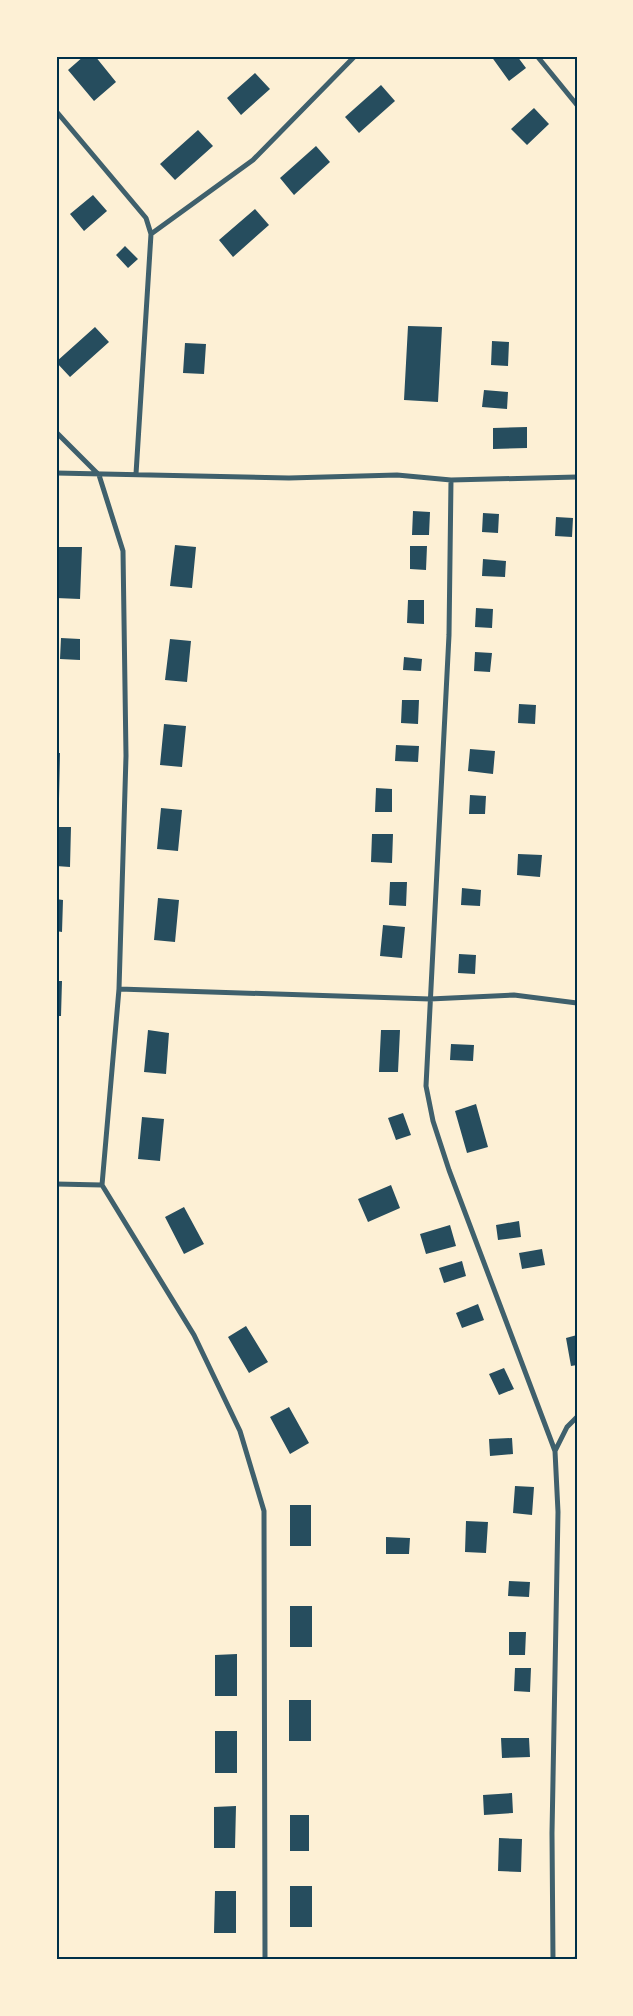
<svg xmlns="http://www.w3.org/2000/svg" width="633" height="2016" font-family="'Times New Roman',serif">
<rect width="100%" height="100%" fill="#fdf0d5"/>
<!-- building -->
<path fill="#264d5e" d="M84,56H95L116,82L94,101L68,70Z
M491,56H517L526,68L509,81Z
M255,73L270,89L241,115L227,98Z
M381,85L395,101L359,133L345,117Z
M534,108L549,124L527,145L511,129Z
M198,130L213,146L175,180L160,164Z
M316,146L330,162L294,195L280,178Z
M93,195L107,211L84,231L70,214Z
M255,209L269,225L233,257L219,240Z
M125,246L138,259L128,268L116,255Z
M408,326L442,327L438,402L404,400Z
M95,327L109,342L70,377L56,362Z
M492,341L509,342L508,366L491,365Z
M185,343L206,344L204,374L183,373Z
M484,390L508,392L507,409L482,407Z
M527,427V448L493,449V428Z
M413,511L430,512L429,535H412Z
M483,513L499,514L498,533L482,532Z
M556,517L573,518L572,537L555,536Z
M175,545L196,547L192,588L170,586Z
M410,546H427L426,570L410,569Z
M56,547H82L80,599L56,598Z
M483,559L506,561L505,577L482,576Z
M408,600H424V624L407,623Z
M476,608L493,609L492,628L475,627Z
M61,638L80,639V660L60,659Z
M170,639L191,641L187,682L165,680Z
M475,652L492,653L490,672L474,671Z
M404,657L422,659L421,671L403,670Z
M402,700H419L418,724L401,723Z
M519,704L536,705L535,724L518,723Z
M164,724L186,726L182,767L160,765Z
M396,745L419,746L418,762L395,761Z
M470,749L495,751L493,774L468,771Z
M56,753H60L59,799H56Z
M376,788L392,789V812H375Z
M470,795L486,796L485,814H469Z
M161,808L182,810L178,851L157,849Z
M56,827H71L70,867L56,866Z
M372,834H393L392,863L371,862Z
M518,854L542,855L540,877L517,875Z
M390,882H407L406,906L389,905Z
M462,888L481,890L480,906L461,905Z
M158,898L179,900L175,942L154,940Z
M56,899L63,900L62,932L56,931Z
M383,925L405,927L402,958L380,956Z
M459,954L476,955L475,974L458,973Z
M56,981H62L61,1016H56Z
M148,1030L169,1033L166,1074L144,1072Z
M381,1030H400L398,1072H379Z
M56,1043H59L58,1081H56Z
M451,1044L474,1045L473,1061L450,1060Z
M476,1104L488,1147L467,1153L455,1111Z
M403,1113L411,1135L396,1140L388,1118Z
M142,1117L164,1119L160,1161L138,1159Z
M391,1185L400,1208L368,1222L358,1199Z
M184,1207L204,1244L184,1254L165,1217Z
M519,1221L521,1237L498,1240L496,1225Z
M450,1225L456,1246L426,1254L420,1234Z
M542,1249L545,1265L522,1269L519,1253Z
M462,1261L466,1276L444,1283L439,1268Z
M478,1304L484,1320L462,1328L456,1313Z
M246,1326L268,1362L249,1373L228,1337Z
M577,1335V1365L571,1366L566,1338Z
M504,1368L514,1389L499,1395L489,1374Z
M289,1407L309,1443L290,1454L270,1417Z
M512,1438L513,1454L490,1456L489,1439Z
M515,1486L534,1487L532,1515L513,1513Z
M290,1505H311V1546H290Z
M466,1521L488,1522L486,1553L465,1552Z
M386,1537L410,1538L409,1554H386Z
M509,1581L530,1582L529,1597L508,1596Z
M290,1606H312V1647H290Z
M509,1632H526L525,1655H509Z
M237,1654V1696H215V1655Z
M515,1668H531L530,1692L514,1691Z
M289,1700H311V1741H289Z
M215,1731H237V1773H215Z
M501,1738H529L530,1757L502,1758Z
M512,1793L513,1813L484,1815L483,1795Z
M236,1806L235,1848H214V1807Z
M290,1815H309V1851H290Z
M499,1838L522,1839L521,1872L498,1871Z
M290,1886H312V1927H290Z
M215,1891H236V1933H214Z"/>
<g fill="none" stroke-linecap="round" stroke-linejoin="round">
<!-- minor -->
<path stroke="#3f606c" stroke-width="5" d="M537,56L577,105
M56,111L146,218L151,234L136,474
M151,234L253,160L355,56
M56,432L99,475L123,551L126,756L119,989L102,1185L194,1335L240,1431L264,1511L265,1960
M56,473L289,478L397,475L451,480L577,477
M451,480L449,635L426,1086L433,1121L449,1170L555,1451L558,1512L552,1833L553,1960
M119,989L430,999L514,995L577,1003
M56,1184L102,1185
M555,1451L567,1427L577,1417
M570,1960L577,1959"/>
</g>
<!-- border -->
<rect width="633" height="2016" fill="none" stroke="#fdf0d5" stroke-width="115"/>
<rect x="58" y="58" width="518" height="1900" fill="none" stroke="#003049" stroke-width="2"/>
</svg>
